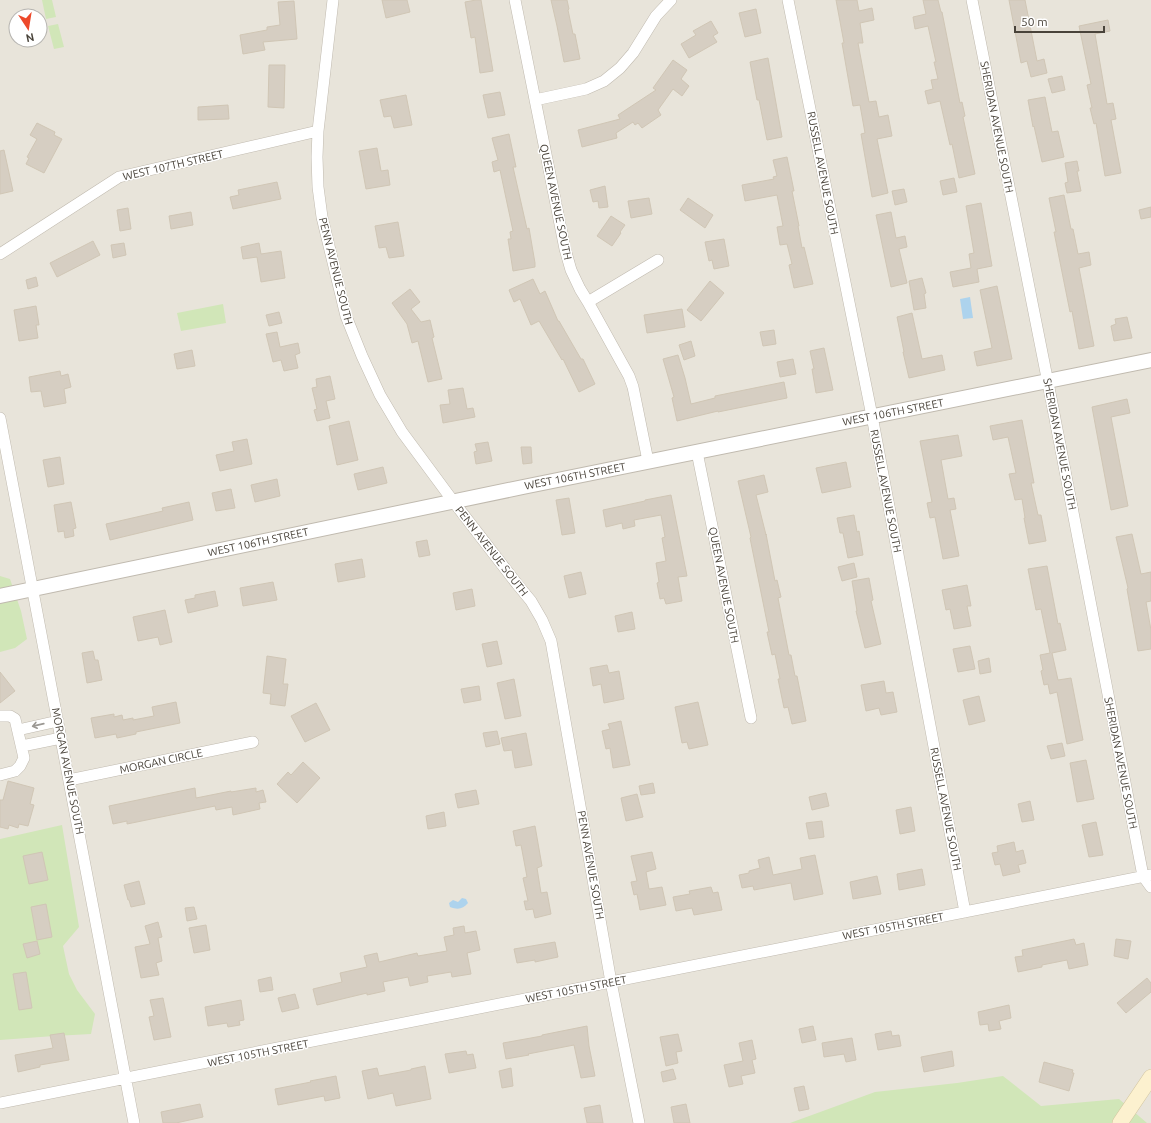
<svg xmlns="http://www.w3.org/2000/svg" width="1151" height="1123" font-family="Ubuntu,sans-serif">
<rect width="100%" height="100%" fill="#f5f2ec"/>
<!-- residential -->
<path fill="#e8e4da" fill-rule="evenodd" d="M0,0H1151V1123H0ZM16,16H40V40H16Z"/>
<!-- green -->
<path fill="#d1e6b8" d="M42,0H52L56,17L46,19Z
M58,24L64,47L54,49L48,26Z
M223,304L226,323L181,331L177,313Z
M0,576L10,579L21,611L27,639L15,648L0,652Z
M62,825L79,927L63,946L69,974L77,990L95,1014L91,1034L54,1036L0,1040V839Z
M1003,1076L1041,1106L1119,1099L1147,1123H790L875,1092L957,1083Z"/>
<!-- water -->
<path fill="#add3ed" d="M970,297L973,318L963,319L960,299Z
M462,898L466,899L468,903C463,909 458,910 450,907L449,903L453,900L458,902Z"/>
<!-- building -->
<path fill="#d6cec2" stroke="#d0c6b5" d="M382,0H407L410,12L386,18Z
M476,0H481L493,71L480,73L475,37L471,38L465,2Z
M551,0H567L569,9L568,10L573,34H575L580,59L564,62L557,26Z
M836,0H857L859,11L872,8L874,20L860,23L863,43H858L869,102L876,101L879,117L888,115L892,136L877,139L888,193L872,197L861,134L865,133L860,105L853,106L842,43H844Z
M923,0H938L941,12H942L960,103L962,102L965,116L963,117L975,174L959,178L952,144L950,145L940,101L928,104L925,91L933,89L931,80L938,79L934,62H936L928,26L915,29L913,17L926,14Z
M1009,0H1025L1037,61L1044,59L1047,73L1031,77L1027,61L1021,63Z
M294,1L297,39L263,42L265,50L243,54L240,35L267,30V27L280,25L278,2Z
M756,9L761,33L745,37L739,13Z
M1108,20L1110,31L1095,34L1107,104L1113,103L1116,119L1111,120L1121,173L1105,176L1096,123L1094,124L1090,108H1092L1087,85L1091,84L1079,26Z
M711,21L718,33L713,36L717,42L689,58L681,44L696,35L693,31Z
M768,58L782,137L767,140L759,100H757L750,62Z
M673,60L687,70L681,79L689,86L682,96L673,89L658,110L661,115L642,128L638,123L635,125L633,122L616,133L617,138L582,147L578,130L620,119L618,115L656,90L653,88Z
M269,65H285L284,108L268,107Z
M1062,76L1065,90L1052,93L1048,79Z
M500,92L505,115L488,118L483,95Z
M406,95L412,125L394,128L391,116L384,117L380,100Z
M1045,97L1052,132L1058,131L1064,157L1042,162L1034,126L1033,127L1028,100Z
M228,105L229,119L198,120V107Z
M37,123L55,132L54,135L62,139L44,173L26,164L29,158L27,157L37,139L30,135Z
M509,134L516,167H513L527,229L529,228L535,263V267L513,271L508,239H511L510,232L513,231L500,170L494,172L492,162L498,160L492,138Z
M377,148L381,171L388,170L390,185L366,189L359,151Z
M4,150L13,191L0,194V151Z
M787,157L794,191H792L799,226H798L802,248L804,247L813,284L794,288L789,265L792,264L787,244L780,245L777,227L783,226L777,195L745,201L742,185L774,179L773,177L777,176L773,160Z
M1077,161L1079,171H1077L1081,191L1067,193L1065,183L1068,182L1065,163Z
M954,178L957,192L943,195L940,181Z
M277,182L281,199L233,209L230,197L239,195L238,190Z
M605,186L608,207L599,208L598,201L593,202L590,190Z
M904,189L907,202L895,205L892,191Z
M1064,195L1071,229H1073L1078,254L1089,252L1091,265L1079,268L1094,346L1079,349L1072,311L1070,312L1054,232H1056L1049,198Z
M649,198L652,214L631,218L628,201Z
M688,198L713,215L705,228L680,210Z
M981,203L992,266L977,269L979,282L953,287L950,272L971,268L969,254L974,253L966,206Z
M1151,207V217L1141,219L1139,210Z
M128,208L131,229L120,231L117,210Z
M191,212L193,225L171,229L169,216Z
M891,212L896,238L905,236L907,247L899,249L907,283L891,287L876,215Z
M611,216L625,225L620,232L621,233L612,246L597,236Z
M398,222L404,256L389,258L386,247L379,248L375,226Z
M724,239L729,266L714,269L712,260L709,261L705,242Z
M93,241L100,255L57,277L50,263Z
M124,243L126,255L113,258L111,245Z
M259,243L261,254L281,251L285,278L261,282L257,257L243,259L241,247Z
M36,277L38,286L28,289L26,280Z
M922,278L926,293L924,294L926,308L914,310L909,281Z
M533,279L540,294L545,291L558,321H559L581,359H583L595,384L579,392L563,359L562,360L539,321L531,325L520,299L514,302L509,290Z
M710,281L724,293L701,321L687,310Z
M997,286L1012,359L977,366L974,352L992,348L980,290Z
M410,289L420,302L411,309L421,322L430,320L434,337L432,338L442,379L428,382L418,341L412,343L407,324L392,303Z
M36,306L39,325H36L38,338L19,341L14,310Z
M682,309L685,327L647,333L644,315Z
M279,312L282,323L269,326L266,315Z
M912,313L922,359L942,355L945,370L909,378L903,352H904L897,317Z
M1127,317L1132,338L1114,341L1111,326L1116,324L1115,319Z
M774,330L776,344L763,346L760,332Z
M277,332L280,347L298,343L300,353L295,355L298,368L284,371L281,360L273,362L266,334Z
M691,341L695,356L684,360L679,345Z
M824,348L833,390L816,393L812,369H814L810,351Z
M192,350L195,366L177,369L174,354Z
M678,355L685,378L691,404L715,398V396L784,382L787,398L718,412V411L677,421L672,398L674,397L663,359Z
M793,359L796,374L780,377L777,362Z
M60,371L61,376L68,374L71,387L64,389L66,403L44,407L41,391L31,392L29,377Z
M330,376L335,399L326,401L330,418L317,421L314,410L317,409L312,388L317,387L316,379Z
M463,388L467,409L473,408L475,417L443,423L440,405L450,404L448,390Z
M1127,399L1130,413L1111,417L1128,506L1111,510L1092,407Z
M1022,420L1034,483H1031L1038,515H1041L1046,541L1029,544L1024,518H1025L1022,499L1015,500L1009,474L1016,473L1008,437L993,440L990,426Z
M349,421L358,460L337,465L329,426Z
M958,435L962,456L941,460L948,499L954,498L956,509L950,510L959,556L943,559L935,517L930,518L927,503L932,502L920,441Z
M247,439L252,464L220,471L216,455L234,451L232,442Z
M488,442L492,461L476,464L474,452L477,451L475,444Z
M521,447H531L532,463L523,464Z
M60,457L64,484L48,487L43,460Z
M846,462L851,487L822,493L816,468Z
M383,467L387,483L358,490L354,474Z
M764,475L768,492L756,495L766,535V534L775,581L777,580L781,597L778,598L789,655H791L795,676H797L806,721L792,724L788,707L784,708L778,679H780L775,654L772,655L767,632H769L750,538L751,537L738,481Z
M277,479L280,496L255,502L251,485Z
M231,489L235,508L216,511L212,493Z
M671,495L687,576L678,577L682,601L666,604L664,598L660,599L657,583L659,582L656,563L666,561L662,538L665,537L661,515L634,520L635,526L623,529L622,523L606,527L603,510L645,501V500Z
M569,498L575,533L562,535L556,500Z
M71,502L76,528L73,529L74,536L65,538L64,531L58,532L54,505Z
M189,502L193,520L110,540L106,524L163,511L162,508Z
M854,515L857,532L859,531L863,555L848,558L843,533H840L837,518Z
M1132,534L1141,574L1151,572V601L1146,602L1151,630V649L1138,651L1127,589L1128,588L1116,537Z
M427,540L430,555L419,557L416,542Z
M362,559L365,577L338,582L335,564Z
M854,563L857,577L842,581L838,567Z
M1047,566L1058,624L1060,623L1066,650L1052,653L1058,680L1071,678L1083,740L1067,744L1057,692L1050,694L1048,684L1044,685L1041,671L1043,670L1040,655L1050,653L1041,609L1036,610L1028,569Z
M581,572L586,594L569,598L564,576Z
M869,578L873,600L871,601L881,644L865,648L856,611H857L852,581Z
M273,582L277,600L243,606L240,588Z
M967,585L971,606H967L971,626L954,629L950,609L946,610L942,590Z
M472,589L475,606L456,610L453,593Z
M215,591L218,606L188,613L185,600L195,598V595Z
M165,610L172,642L160,645L158,637L138,641L133,617Z
M632,612L635,629L618,632L615,616Z
M497,641L502,664L487,667L482,644Z
M970,646L975,669L958,672L953,649Z
M93,651L95,660H98L102,680L87,683L82,653Z
M267,656L286,659L283,684H288L285,706L270,704L271,694L263,693Z
M989,658L991,672L980,674L978,661Z
M607,665L609,673L619,671L624,699L604,703L601,684L593,686L590,668Z
M0,672L15,691L0,703Z
M514,679L521,716L505,719L497,683Z
M884,681L886,693L893,692L897,712L881,715L879,708L866,711L861,685Z
M479,686L481,700L464,703L461,689Z
M979,696L985,721L969,725L963,700Z
M176,702L180,723L136,732V734L117,738L116,734L95,738L91,718L114,714V717L122,715L123,720L133,718V720L154,716L152,707Z
M698,702L708,745L689,749L687,742L682,743L675,707Z
M316,703L330,730L305,742L291,716Z
M621,721L630,765L613,768L610,748L606,749L602,731L610,729L608,724Z
M497,731L500,744L486,747L483,733Z
M526,733L532,765L515,768L512,750L504,751L501,738Z
M1062,743L1065,756L1051,759L1047,746Z
M1086,760L1094,799L1077,802L1070,763Z
M303,762L320,778L297,803L277,784L288,772L291,775Z
M8,781L34,788L30,804L34,805L28,826L19,824L18,828L9,825L8,829L0,827V800H3Z
M653,783L655,793L641,795L639,786Z
M195,788L196,798L231,791V792L256,788V792L263,790L266,802L259,803L260,809L233,815L232,807L216,810L215,806L127,824V821L113,824L109,806Z
M476,790L479,804L458,808L455,794Z
M826,793L829,806L812,810L809,797Z
M637,794L643,817L626,821L621,798Z
M1030,801L1034,820L1022,822L1018,804Z
M911,807L915,831L900,834L896,810Z
M444,812L446,826L428,829L426,816Z
M822,821L824,837L809,839L806,823Z
M1096,822L1103,855L1089,857L1082,825Z
M535,826L542,866L537,868L541,893L547,892L551,914L535,918L533,909L526,910L524,901H528L523,878L527,877L521,845L516,846L513,831Z
M1014,842L1016,852L1023,850L1026,863L1018,865L1020,872L1003,876L1000,864L995,865L992,853L998,852L997,846Z
M42,852L48,880L29,884L23,856Z
M652,852L656,869L646,872L649,889L662,887L666,905L640,910L637,894L634,895L631,882L637,881L631,856Z
M815,855L823,894L794,900L791,883L754,890L753,886L742,888L739,875L749,873V871L760,868L758,860L769,857L773,875L802,869L800,858Z
M922,869L925,885L899,890L897,874Z
M877,876L881,894L853,899L850,882Z
M139,881L145,904L131,907L129,900H128L124,885Z
M711,887L713,893L718,892L722,910L694,915L692,908L676,911L673,897L690,894L689,891Z
M46,904L52,937L37,940L31,907Z
M194,907L197,919L187,921L185,908Z
M158,922L162,937L158,938L162,961L156,963L159,975L141,978L135,947L150,944L145,926Z
M206,925L210,950L194,953L189,928Z
M464,926L465,933L476,931L480,950L467,953L471,974L452,977L451,972L427,976L428,982L410,986L408,977L383,982L385,991L367,995V993L317,1005L313,989L342,982L340,973L367,967L364,956L377,953L379,962L417,953L418,956L447,951L444,937L454,935L453,928Z
M1074,939L1076,945L1084,943L1088,965L1069,969L1067,960L1042,965V967L1018,972L1015,957L1023,956L1022,950Z
M1116,939L1131,941L1128,959L1114,956Z
M37,941L40,954L27,958L23,944Z
M555,942L558,957L535,962V960L517,963L514,949Z
M26,972L32,1008L19,1010L13,974Z
M271,977L273,990L260,992L258,980Z
M1147,978L1151,983V992L1126,1013L1117,1003Z
M295,994L299,1008L282,1012L278,998Z
M163,998L171,1037L154,1040L149,1017L154,1016L150,1000Z
M241,1000L244,1020L239,1021L240,1025L228,1027L227,1023L208,1026L205,1007Z
M1009,1005L1011,1018L999,1021L1001,1029L989,1031L988,1024L980,1025L978,1012Z
M587,1026L589,1046L595,1076L581,1078L574,1045L528,1054L529,1055L506,1059L503,1043L542,1036V1035Z
M813,1026L816,1040L802,1043L799,1029Z
M891,1031L892,1036L899,1035L901,1046L878,1050L875,1034Z
M64,1033L69,1060L40,1065V1067L18,1072L15,1055L53,1048L50,1035Z
M678,1034L682,1051L676,1052L678,1063L666,1066L660,1037Z
M852,1038L856,1060L846,1062L844,1054L824,1057L822,1043Z
M752,1040L756,1059L752,1060L755,1073L741,1076L743,1084L729,1087L724,1065L743,1061L739,1043Z
M466,1051L467,1055L473,1054L476,1068L449,1073L445,1054Z
M952,1051L954,1066L924,1072L921,1057Z
M1044,1062L1073,1070L1072,1073H1074L1069,1091L1039,1082Z
M425,1066L431,1099L396,1106L393,1093L368,1099L362,1071L377,1068L379,1076L411,1070V1069Z
M511,1068L513,1086L502,1088L499,1071Z
M673,1069L676,1079L663,1082L661,1072Z
M336,1076L340,1098L325,1101L324,1096L278,1105L275,1089L311,1082L310,1081Z
M804,1086L809,1109L799,1111L794,1088Z
M200,1104L203,1117L176,1123H163L161,1112Z
M686,1104L690,1123H674L671,1107Z
M600,1105L603,1123H587L584,1108Z"/>
<g fill="none" stroke-linecap="round" stroke-linejoin="round">
<defs>
<path id="minor" d="M333,0L318,131L317,157L318,187L322,217L346,316L362,356L380,395L402,432L453,501L517,584L531,601L542,620L551,641L611,982L639,1123
M515,0L565,249L571,270L580,289L588,302L629,376L633,387L648,461
M788,0L872,416L965,912
M972,0L1051,398L1143,876L1151,887
M535,100L586,89L604,81L620,68L633,53L656,16L671,0
M0,254L119,177L318,131
M588,302L658,260
M0,418L134,1123
M697,452L751,718
M0,716H10L15,719L24,758L20,766L15,771L0,775
M18,730L58,721
M22,746L61,738
M69,780L253,742
M0,1103L1151,875"/>
<path id="tertiary" d="M0,596L523,487L1151,360"/>
<path id="secondary" d="M1120,1123L1151,1077"/>
</defs>
<!-- minor casing -->
<use href="#minor" stroke="#c0baaf" stroke-width="12"/>
<!-- tertiary casing -->
<use href="#tertiary" stroke="#c0baaf" stroke-width="16"/>
<!-- secondary casing -->
<use href="#secondary" stroke="#d1c49e" stroke-width="16"/>
<!-- minor -->
<use href="#minor" stroke="#fff" stroke-width="11"/>
<!-- tertiary -->
<use href="#tertiary" stroke="#fff" stroke-width="14"/>
<!-- secondary -->
<use href="#secondary" stroke="#fcf1cf" stroke-width="15"/>
</g>
<!-- one-way arrows -->
<defs><path id="oneway-shaft" d="M-6 0H5M1.5-3L5.5 0L1.5 3" fill="none" stroke-width="1.6" stroke-linecap="round" stroke-linejoin="round"/></defs>
<use stroke="#9b9893" href="#oneway-shaft" transform="translate(38 725) rotate(167)"/>
<g text-anchor="middle" stroke-width="3" stroke-linejoin="round" paint-order="stroke">
<!-- street labels -->
<g font-size="11" fill="#49433a" stroke="#fff">
<text transform="translate(997 127) rotate(79)" y="4">SHERIDAN AVENUE SOUTH</text>
<text transform="translate(173 165) rotate(-13)" y="4">WEST 107TH STREET</text>
<text transform="translate(823 173) rotate(79)" y="4">RUSSELL AVENUE SOUTH</text>
<text transform="translate(556 202) rotate(78)" y="4">QUEEN AVENUE SOUTH</text>
<text transform="translate(336 271) rotate(76)" y="4">PENN AVENUE SOUTH</text>
<text transform="translate(893 412) rotate(-11)" y="4">WEST 106TH STREET</text>
<text transform="translate(1060 444) rotate(79)" y="4">SHERIDAN AVENUE SOUTH</text>
<text transform="translate(575 476) rotate(-11)" y="4">WEST 106TH STREET</text>
<text transform="translate(886 491) rotate(79)" y="4">RUSSELL AVENUE SOUTH</text>
<text transform="translate(258 542) rotate(-12)" y="4">WEST 106TH STREET</text>
<text transform="translate(492 551) rotate(52)" y="4">PENN AVENUE SOUTH</text>
<text transform="translate(724 585) rotate(79)" y="4">QUEEN AVENUE SOUTH</text>
<text transform="translate(161 761) rotate(-12)" y="4">MORGAN CIRCLE</text>
<text transform="translate(1121 763) rotate(79)" y="4">SHERIDAN AVENUE SOUTH</text>
<text transform="translate(68 771) rotate(79)" y="4">MORGAN AVENUE SOUTH</text>
<text transform="translate(946 809) rotate(79)" y="4">RUSSELL AVENUE SOUTH</text>
<text transform="translate(591 865) rotate(80)" y="4">PENN AVENUE SOUTH</text>
<text transform="translate(893 926) rotate(-11)" y="4">WEST 105TH STREET</text>
<text transform="translate(576 989) rotate(-11)" y="4">WEST 105TH STREET</text>
<text transform="translate(258 1053) rotate(-11)" y="4">WEST 105TH STREET</text>
</g>
</g>
<!-- north arrow -->
<g transform="translate(28 28) rotate(168)"><circle r="19" fill="#ffffff" stroke="#b6b4b0"/>
<path d="M0-3L7 15L0 10L-7 15Z" fill="#ed492b"/>
<text y="-6" font-size="11" font-weight="bold" text-anchor="middle" fill="#49433a">N</text>
</g>
<!-- scale -->
<path d="M1015 26v6h89v-6" fill="none" stroke="#49433a" stroke-width="2"/>
<text x="1021" y="26" font-size="12" fill="#49433a" stroke="#ffffff" stroke-width="3" paint-order="stroke">50 m</text>
</svg>
